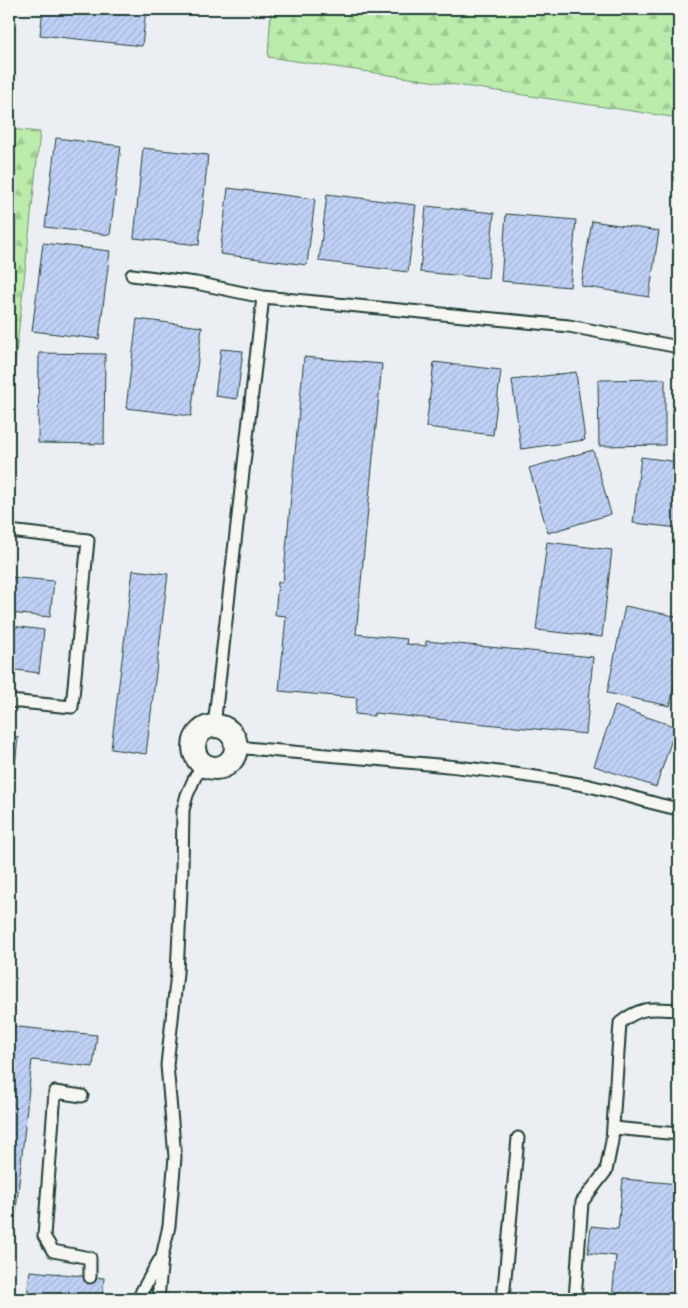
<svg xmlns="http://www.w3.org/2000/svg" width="688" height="1308" font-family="'Gochi Hand',sans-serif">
<defs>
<pattern id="forest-firs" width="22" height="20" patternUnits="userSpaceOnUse" patternTransform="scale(1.25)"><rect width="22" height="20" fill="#bbecab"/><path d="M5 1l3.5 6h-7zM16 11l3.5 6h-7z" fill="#a0cb94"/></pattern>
<pattern id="building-hatch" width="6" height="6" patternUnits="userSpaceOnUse" patternTransform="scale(1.25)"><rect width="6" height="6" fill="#c0d1f7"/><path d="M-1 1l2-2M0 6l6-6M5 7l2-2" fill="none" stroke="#a5b4d4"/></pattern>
</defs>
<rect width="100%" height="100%" fill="#ebeff3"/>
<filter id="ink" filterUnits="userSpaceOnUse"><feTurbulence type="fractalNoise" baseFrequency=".02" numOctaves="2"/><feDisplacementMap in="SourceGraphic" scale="10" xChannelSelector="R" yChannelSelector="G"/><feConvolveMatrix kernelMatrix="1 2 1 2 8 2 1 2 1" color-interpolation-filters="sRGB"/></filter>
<g filter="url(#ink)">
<!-- forest -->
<path fill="url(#forest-firs)" stroke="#6d9470" d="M271,9H679V118L268,57Z
M9,129L40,132L9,420Z"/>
<!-- building -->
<path fill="url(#building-hatch)" stroke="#1f3d34" d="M43,9H146L142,46L40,35Z
M56,138L121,146L110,235L45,227Z
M143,148L208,155L199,245L134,238Z
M228,188L315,199L307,265L220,254Z
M327,194L416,205L408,272L319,261Z
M426,206L494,213L488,278L420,272Z
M506,214L576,220L570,287L501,281Z
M592,221L659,231L649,297L581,286Z
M43,243L110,251L99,339L32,331Z
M137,319L202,327L191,416L126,408Z
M221,349L243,351L237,399L215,396Z
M39,353L105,354L104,444L38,443Z
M304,357L382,364L356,634L407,639L406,644L426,646V641L593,657L586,734L374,713V716L355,714L357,698L279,691L286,616L275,615L278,582H283Z
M434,362L501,370L493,435L426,427Z
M576,372L585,440L521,449L512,380Z
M665,379V445L599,446L598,380Z
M593,450L611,514L548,533L529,468Z
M641,457L679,462V528L633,523Z
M547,542L612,550L602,637L536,630Z
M133,570L168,574L146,754L111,749Z
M9,577L54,581L50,617L9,613Z
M625,606L679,617V660L670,706L607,693Z
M12,626L44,630L39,673L9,669V637H11Z
M615,706L676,727L656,787L594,766Z
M9,736L18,737L9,823Z
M9,1026L97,1035L93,1067L32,1060L9,1277Z
M623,1179L679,1184V1299H612L616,1256L588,1253L591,1226L618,1229Z
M30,1271L104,1278L102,1299H9V1294L27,1296Z"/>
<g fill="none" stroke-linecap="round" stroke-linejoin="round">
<defs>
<path id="lane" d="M132,275L196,283L263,297L569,326L679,347
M9,531L88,540L72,707L9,701
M214,726L263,297
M236,747C352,758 469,764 584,785C616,791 647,803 679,809
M82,1096L55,1092L44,1236L53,1251L90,1258V1277
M613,1128L679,1134
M139,1299L142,1291L159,1261
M158,1299L162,1257L169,1226L175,1157L167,1065L177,973L182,870L183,810L187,795L195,777L204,765
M503,1299L518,1138
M575,1299L582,1202L606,1171L612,1141L620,1023C642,1005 653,1009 679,1010"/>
<path id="street" d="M194 747a21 21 0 1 1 42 0a21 21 0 1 1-42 0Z"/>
</defs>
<!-- lane casing -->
<use href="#lane" stroke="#1f3d34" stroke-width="15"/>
<!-- street casing -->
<use href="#street" stroke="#1f3d34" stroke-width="26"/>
<!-- lane -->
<use href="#lane" stroke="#f6f6f2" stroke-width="11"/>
<!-- street -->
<use href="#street" stroke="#f6f6f2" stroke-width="22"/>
</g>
</g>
<!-- margin -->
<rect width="688" height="1308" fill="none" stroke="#f6f6f2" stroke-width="30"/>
<rect x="15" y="15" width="658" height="1278" fill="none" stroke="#1f3d34" stroke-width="2" filter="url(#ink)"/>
</svg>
